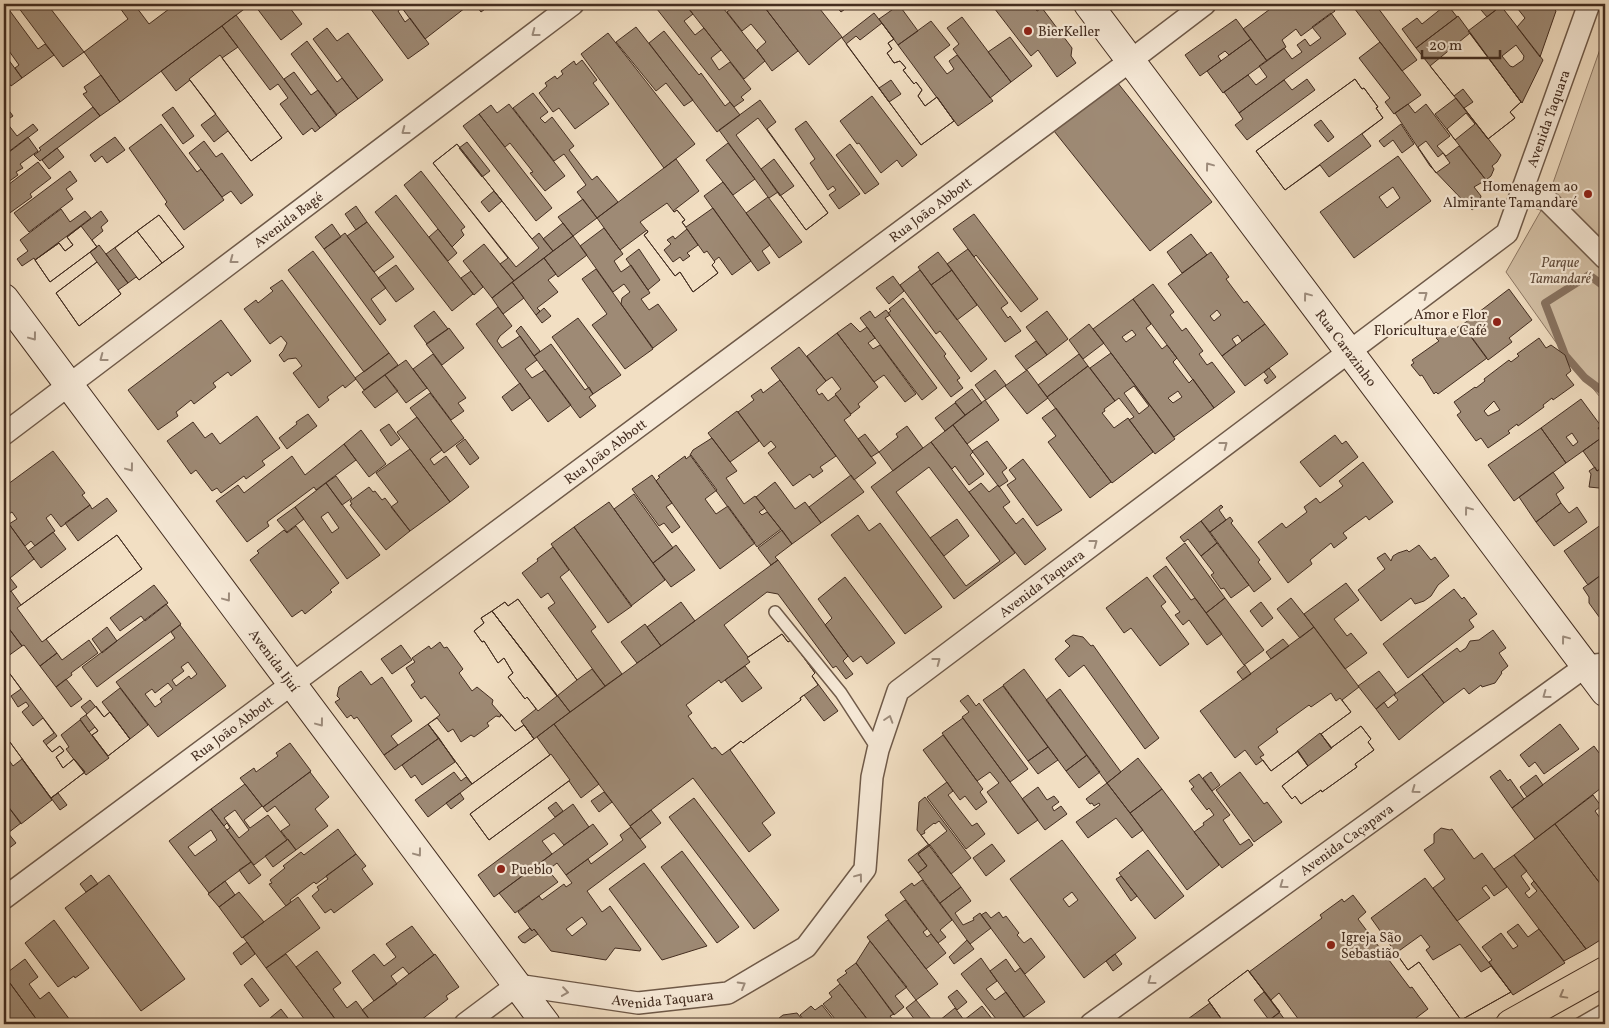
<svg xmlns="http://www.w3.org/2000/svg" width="1609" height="1028" font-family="Vollkorn,serif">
<rect width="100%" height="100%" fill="#f2dfc3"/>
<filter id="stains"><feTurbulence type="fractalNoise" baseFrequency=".004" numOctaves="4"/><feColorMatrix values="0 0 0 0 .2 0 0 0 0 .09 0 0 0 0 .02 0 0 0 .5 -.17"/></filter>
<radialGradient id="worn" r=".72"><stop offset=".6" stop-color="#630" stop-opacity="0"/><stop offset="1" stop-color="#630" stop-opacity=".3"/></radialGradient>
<!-- green -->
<path fill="#d4c1a7" stroke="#8c7764" d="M1605,35V403L1565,355L1506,272L1547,200Z"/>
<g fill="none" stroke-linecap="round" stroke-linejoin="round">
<!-- stream -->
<path stroke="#887361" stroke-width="8" d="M1605,287L1589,275L1545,303L1565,355L1585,378L1605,393"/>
</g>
<!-- building -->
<path fill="#9e8a75" stroke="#432d20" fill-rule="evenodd" d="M22,4H47L84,52L63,67L18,7Z
M117,4H251L120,102L84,52L128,19Z
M134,4H164L169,9L149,24Z
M261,4H287L302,24L281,40L256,7Z
M367,4H399L402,8L398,11L405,22L410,18L429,44L408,59Z
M399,4H462L465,8L425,39Z
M475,4H492L481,12Z
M653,4H685L693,14L684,21L695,35L704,28L721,50L711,58L719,70L730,62L751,89L741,97L744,100L734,107Z
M685,4H720L765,61L744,79Z
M737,4H762L798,51L772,71L757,50L766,42L751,24L742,31L727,12Z
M762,4H816L842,37L809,65Z
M834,4H852L841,12Z
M991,4H1032L1037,11L1042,8L1072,48L1071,56L1076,63L1057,77L1038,50L1031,56Z
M1277,4H1330L1335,11L1301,36L1296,29L1282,40L1286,47L1267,61L1243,29Z
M1351,4H1375L1417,60L1402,71Z
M1447,4L1457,17L1416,48L1402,29L1417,18L1422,24Z
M1476,4H1499L1501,6L1487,17Z
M1514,4H1550L1556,11L1540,57L1517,27L1525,18Z
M899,5L918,31L898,45L879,19Z
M1501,6L1543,60L1522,103L1468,31Z
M10,11L38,49L45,44L54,55L22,78L15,68L19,65L9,51L4,53V16Z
M874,13L894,39L888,43L892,49L887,53L894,63L900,61L906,68L903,70L914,84L916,82L922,90L918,96L925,106L937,97L954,121L921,145L842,38Z
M1331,13L1346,34L1239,113L1224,92L1248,75L1256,85L1267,77L1259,66L1284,48L1292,59L1302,52L1297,45L1305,39L1310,46L1321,38L1312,27Z
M236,15L320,128L315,132L312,128L303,135L280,104L288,98L278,84L270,90L222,26Z
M1458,16L1521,102L1510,112L1515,118L1488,139L1416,48Z
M962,17L1011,82L990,98L953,49L959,44L947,28Z
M1236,19L1251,39L1229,55L1225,51L1218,56L1221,61L1200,76L1185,55Z
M931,21L950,45L934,57L947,74L954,69L949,61L957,55L993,101L958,126L898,45Z
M882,23L894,39L888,43L892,49L887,53L894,63L900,61L906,68L903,70L914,84L916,82L922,90L918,96L925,106L937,97L954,121L921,145L846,44L856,36L860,40Z
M222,26L238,47L222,58L282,138L251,161L228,131L214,142L201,125L216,114L190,80L176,91L161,71Z
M636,27L693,100L684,106L666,83L656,91L616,42Z
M327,28L337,41L348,33L383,80L358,99L313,39Z
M664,31L699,75L701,73L725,106L730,102L740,115L717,132L649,43Z
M608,33L695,144L664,168L581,54Z
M1470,33L1521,102L1510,112L1515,118L1488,139L1464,108L1473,102L1463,89L1454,96L1430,66Z
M1010,37L1032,66L1011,82L988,52Z
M1251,39L1267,61L1223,93L1207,71Z
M307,41L337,82L342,78L358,99L336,115L291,54Z
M1380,42L1421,95L1394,114L1385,102L1390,98L1359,58Z
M1516,45L1524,56L1523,60L1513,67L1510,66L1502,56Z
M5,55L22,78L11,86L4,76V56Z
M220,55L282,138L251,161L189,79Z
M582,60L597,80L593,83L609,104L575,129L559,108L553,112L539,93L547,86L545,83L555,76L557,79L563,74L561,71L574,61L576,65Z
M294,72L311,95L318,90L337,115L320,128L284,79Z
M101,75L120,102L100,116L83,94L87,92L84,87Z
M1307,79L1315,90L1247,140L1235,125L1243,119L1239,113L1284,80L1292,90Z
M1355,79L1362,89L1364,88L1378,107L1376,108L1383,118L1285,190L1256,151Z
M1355,79L1362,89L1364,88L1378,107L1376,108L1383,118L1362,134L1371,146L1329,177L1320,165L1285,190L1256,151Z
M891,80L901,94L889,102L879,88Z
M1117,82L1212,202L1150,251L1054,131Z
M533,93L548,112L540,118L545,123L552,117L574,146L569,150L592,180L597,176L618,202L597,218L577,192L586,185L564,154L554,161L513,108Z
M872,96L917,155L902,167L897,160L881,173L859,143L857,144L840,121Z
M1456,98L1501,155L1497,162L1492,166L1494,169L1491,176L1486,180L1435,114Z
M760,100L776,122L767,129L828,213L806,230L778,192L769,198L768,197L719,130Z
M4,104L13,116L4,122Z
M509,104L565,176L545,191L530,173L533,172L510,143L505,147L479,114L491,105L497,113Z
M1408,104L1415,113L1426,104L1450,136L1437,146L1446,156L1459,146L1486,180L1474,187L1481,196L1479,204L1472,210L1430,166L1395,113Z
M93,107L100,116L40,161L34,155L41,150L39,148Z
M173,107L194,136L183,144L162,115Z
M1466,113L1475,124L1455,140L1447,129Z
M479,114L552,208L536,221L463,126Z
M758,118L828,213L806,230L736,135Z
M1321,120L1334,137L1328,142L1314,125Z
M806,121L860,194L839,209L829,195L836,190L833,186L828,190L810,163L815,159L795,129Z
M7,123L17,136L33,124L38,130L4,156V125Z
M161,124L197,172L201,169L224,200L184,230L165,204L167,202L129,148Z
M1401,124L1414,144L1402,153L1393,140L1384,147L1379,141Z
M28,137L38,151L20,164L23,168L16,172L18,175L4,185V161L9,157L7,153Z
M115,137L125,150L107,163L102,156L95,162L90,155Z
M204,141L216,157L222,153L253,195L241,204L231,191L222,197L189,153Z
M1426,141L1438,157L1443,153L1450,163L1436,173L1418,147Z
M467,142L490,171L482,177L459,148Z
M728,143L755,179L733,195L706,160Z
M457,144L539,248L516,267L433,163Z
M457,144L532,239L539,233L553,251L514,281L500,264L508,258L433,163Z
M850,144L879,184L865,194L836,155Z
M57,148L64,157L49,169L42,160Z
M1398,156L1431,201L1354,258L1320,212Z
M676,159L699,191L673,211L674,212L677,210L685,220L682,222L686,227L713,208L751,261L732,275L719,257L714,261L715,262L712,265L718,273L693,292L680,272L675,276L644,235L648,232L647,230L620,250L597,218Z
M774,159L794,186L780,196L761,169Z
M38,162L51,178L30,194L32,197L7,215L4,211V188Z
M70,171L77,181L66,189L73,199L29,232L14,213Z
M421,171L465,227L461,230L464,235L452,247L404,185Z
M723,182L770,245L762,251L770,263L758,271L704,196Z
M1393,187L1400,198L1387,208L1379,197Z
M494,191L502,201L489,212L481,202Z
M396,195L473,294L452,311L375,212Z
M768,197L802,242L779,258L746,213Z
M583,199L597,218L573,236L558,217Z
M667,203L674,212L677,210L685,220L682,222L704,253L707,251L715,262L712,265L718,273L693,292L680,272L675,276L644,235L648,232L640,222Z
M356,206L367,222L356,230L345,214Z
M61,209L70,222L85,211L91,218L35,260L34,258L22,266L17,259L28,251L20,240Z
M101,211L108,221L101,227L103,231L92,240L97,247L50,282L35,260L59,243L65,251L73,245L67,237Z
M974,214L1038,299L1021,312L976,255L974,257L953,229Z
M159,215L184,247L139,280L136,277L128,283L106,254Z
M159,215L184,247L162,263L137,231Z
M367,222L394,257L374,272L347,236Z
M563,223L573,236L553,251L543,239Z
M332,224L341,237L324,249L315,237Z
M81,226L97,247L50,282L35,260L59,243L65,251L73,245L67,237Z
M604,228L623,254L614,261L621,272L631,265L650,293L641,299L649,310L658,304L677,330L653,348L621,304L622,298L630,292L624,284L613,292L580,246Z
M438,229L457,253L448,261L429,237Z
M687,229L698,245L687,253L690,256L683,261L680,257L673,262L664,250L671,244L667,240L673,236L675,239Z
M137,231L162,263L139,280L115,248Z
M345,233L386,288L371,299L386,320L380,325L324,249Z
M1191,234L1207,255L1182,273L1167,252Z
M573,236L587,255L558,277L544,258Z
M484,244L514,281L492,298L463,261Z
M99,245L128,283L118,290L121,294L79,326L56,293L97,262L90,252Z
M639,249L660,280L648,290L626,259Z
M968,249L1008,303L1001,308L1008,318L1010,316L1021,331L1005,342L947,264Z
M313,251L389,353L364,372L288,270Z
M938,252L952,270L931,285L918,267Z
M1211,252L1229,277L1226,279L1244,303L1247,301L1265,324L1242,341L1238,335L1232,339L1236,345L1222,356L1168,284ZM1217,310L1221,315L1214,321L1210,316Z
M544,258L556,274L548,280L558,292L537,308L540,311L536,315L512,282Z
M97,262L121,294L79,326L56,293Z
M396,265L414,289L396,302L378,278Z
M596,269L653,349L625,369L592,325L607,314L582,279Z
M920,270L987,359L971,372L940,331L936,334L900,285Z
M952,270L977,305L957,320L931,285Z
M471,271L483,287L474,295L461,278Z
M893,276L904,291L889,304L876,288Z
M282,280L356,379L345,388L343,385L327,397L329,400L319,408L293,373L302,366L296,358L288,359L284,362L279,355L283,351L287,343L281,336L270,344L244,309L256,300L258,303L273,291L270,288Z
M512,282L524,298L503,314L492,298Z
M1153,284L1174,312L1170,315L1182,331L1186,328L1203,351L1199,354L1207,365L1212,362L1235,392L1214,408L1133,299Z
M1509,289L1532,320L1509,338L1512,342L1488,360L1462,325Z
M903,298L946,354L944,356L960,378L957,380L963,388L951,397L888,313L891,311L889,309Z
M1133,299L1151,324L1146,328L1162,349L1167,345L1177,358L1173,362L1189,383L1193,379L1214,408L1174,437L1093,329ZM1132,330L1136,335L1126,342L1122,337ZM1178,391L1182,397L1173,403L1168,398Z
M498,307L512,326L500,336L497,341L502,348L520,336L537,360L525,369L532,378L545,370L571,405L548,422L476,324Z
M544,308L551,316L542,323L536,315Z
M886,310L890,315L885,318L937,388L922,400L860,318L870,311L875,318Z
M434,311L448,329L427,344L414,326Z
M1047,311L1068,339L1047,355L1026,327Z
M578,318L621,375L593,394L552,337Z
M221,320L251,361L231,376L228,372L213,383L216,387L194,404L191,400L176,412L178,416L158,430L128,390Z
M851,323L860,332L867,327L875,338L868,343L873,349L880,345L916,394L905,402L884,375L874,382L837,333Z
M1089,324L1104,343L1083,359L1069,340Z
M1265,324L1288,354L1245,386L1222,356Z
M1462,324L1487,358L1438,394L1436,392L1434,394L1422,375L1420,376L1411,365L1414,363L1412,360L1439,341L1436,338L1446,330L1449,333Z
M521,326L540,351L534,356L516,331Z
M449,328L464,348L442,365L426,344Z
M837,333L878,387L858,404L860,407L851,414L835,394L841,389L832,377L826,381L807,356Z
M1539,338L1546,348L1551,345L1565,355L1571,371L1566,375L1574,385L1553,400L1552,398L1543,405L1544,407L1518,426L1517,424L1508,431L1510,433L1488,448L1481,438L1476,441L1457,415L1461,412L1454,402L1475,387L1476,388L1485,381L1484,379L1509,360L1511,362L1519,356L1517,354ZM1494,401L1500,410L1488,416L1484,411Z
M1036,341L1047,355L1026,370L1015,356Z
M551,344L585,390L589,387L593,394L589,397L596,406L580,418L534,356Z
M799,347L826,381L816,390L819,395L822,393L828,401L836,395L851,415L844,420L876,463L854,480L771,368Z
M389,353L398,365L364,390L355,378Z
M1111,353L1175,439L1155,454L1129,420L1134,417L1119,398L1115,401L1090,368ZM1134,386L1149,406L1139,414L1124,393Z
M433,354L466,398L458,403L464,411L451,420L413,369Z
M1079,354L1088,366L1047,397L1038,385Z
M406,360L427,388L406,403L385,375Z
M1088,366L1115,401L1104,409L1105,411L1102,413L1114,428L1128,418L1153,452L1112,483L1047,397Z
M1269,368L1276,377L1267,384L1264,380L1268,377L1264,372Z
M995,370L1006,385L986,400L975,385Z
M1027,370L1048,398L1027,414L1005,386Z
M385,375L398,391L375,408L362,392Z
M780,380L836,456L820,467L823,471L813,478L810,474L793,486L768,453L776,447L771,441L764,447L738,412L754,400L751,396L761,389L763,393Z
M520,383L530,398L512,411L502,397Z
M972,389L982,403L965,415L955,402Z
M430,393L464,438L444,453L410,408Z
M1581,399L1601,426L1598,428L1604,436L1566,463L1541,428ZM1572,433L1578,442L1573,446L1566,437Z
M985,400L999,420L967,444L953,425Z
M955,403L965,415L945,431L935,418Z
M1056,408L1111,482L1090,498L1048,442L1056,436L1042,418Z
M737,411L759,441L730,462L708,433Z
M308,414L317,426L287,449L279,438L297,424L296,422Z
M257,416L280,448L262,461L265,465L246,479L244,476L221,493L217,488L212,491L196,470L191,474L167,441L193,422L205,438L212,433L220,444Z
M417,417L442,450L430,459L434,465L446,456L469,487L450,502L397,432Z
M389,424L400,439L391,446L380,430Z
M953,425L973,452L970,455L984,474L969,485L955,466L952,469L931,442Z
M907,426L923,448L893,471L879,452L898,437L896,434Z
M1541,428L1566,463L1514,501L1488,465Z
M361,430L386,464L369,477L344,444Z
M865,434L879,452L871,457L858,439Z
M1335,435L1342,444L1346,441L1358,457L1320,487L1300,462Z
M1605,435V476L1600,469L1597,471L1583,451Z
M712,438L737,471L726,478L744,504L755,496L765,508L759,512L762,515L767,512L781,529L757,547L690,455L693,450Z
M465,439L479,458L470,465L456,446Z
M987,441L1007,468L1002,472L1008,481L999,487L972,451Z
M931,442L1015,553L954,599L871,487Z
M344,444L356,460L316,490L314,487L267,522L269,526L247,542L216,501L238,485L244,493L292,456L305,475Z
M410,449L450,502L410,531L391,507L398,502L376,473Z
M53,451L85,493L82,495L90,505L61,527L51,514L46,518L55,531L35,546L31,541L25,546L9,524L17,519L12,512L4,517V487Z
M691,455L717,490L705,499L716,514L728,506L755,543L720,569L656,481L660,477L658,476L685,456L686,459Z
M1023,459L1062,510L1037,526L1007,485L1016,479L1009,470Z
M1363,462L1393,502L1369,520L1366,516L1343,533L1347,538L1334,548L1331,543L1310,560L1312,564L1288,583L1258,542L1282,523L1286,528L1307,512L1304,507L1316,498L1320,503L1343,486L1339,481Z
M929,467L1000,561L966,586L896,492Z
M1595,467L1597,471L1600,469L1605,478L1603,481L1605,483L1599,488L1589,487L1591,474L1589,471Z
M1553,472L1564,488L1556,494L1561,503L1536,522L1519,497Z
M652,475L672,503L666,507L680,527L672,533L664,523L659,526L632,489Z
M851,475L864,492L821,523L809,507Z
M336,476L352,498L342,505L326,483Z
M775,482L795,509L805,502L821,523L792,544L756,497Z
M326,483L380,555L347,579L295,507ZM328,512L339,528L332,533L321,517Z
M981,483L989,492L998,485L1010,502L1003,507L1016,524L1023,518L1046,549L1025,565L969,492Z
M369,487L373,492L375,491L382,500L385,498L410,531L386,550L350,505L352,504L350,501Z
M634,494L673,548L653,563L614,509Z
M107,498L117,511L78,541L65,523L90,505L92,509Z
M609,502L665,580L631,606L574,527Z
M1561,503L1569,513L1577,507L1587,522L1554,546L1536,522Z
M1221,505L1223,507L1219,510L1226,520L1210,532L1201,521Z
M295,507L304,519L287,532L277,520Z
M858,515L869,531L880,523L942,607L905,634L831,535Z
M4,517L34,559L10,578L4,570Z
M1230,517L1233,521L1231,523L1260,560L1258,562L1271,579L1254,592L1210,532Z
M957,519L969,536L944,556L930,538Z
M1201,521L1217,543L1201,556L1188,539L1184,542L1180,537Z
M1605,522V555L1603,557L1605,560V572L1588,585L1564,551Z
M296,526L339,583L330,590L332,592L305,614L302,610L292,617L250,560L259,553L257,551L284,530L287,533Z
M574,527L632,606L608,623L551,544Z
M782,530L792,544L775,557L778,560L771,565L758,548Z
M53,532L66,549L41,568L28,551Z
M117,535L142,569L46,639L57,653L40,666L24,645L22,646L4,622V597L11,591L21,605Z
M117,535L142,569L42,642L17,608Z
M1185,543L1225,598L1206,613L1166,558Z
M1217,543L1249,585L1231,598L1224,588L1221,589L1211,575L1214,573L1201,556Z
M676,545L695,570L671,587L653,563Z
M1419,545L1431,560L1435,557L1449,576L1438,585L1431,596L1424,601L1415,604L1411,598L1381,621L1358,590L1385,569L1377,558L1385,553L1391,561L1393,556L1398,553L1407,550L1409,552Z
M553,547L569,570L560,577L596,627L591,631L622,674L605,686L548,608L555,603L548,593L541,598L522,573L538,561L537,559Z
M778,560L848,656L843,661L853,674L846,679L836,666L833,668L778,594L767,592L724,625L748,657L782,634L788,642L791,640L815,673L812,676L838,711L824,721L804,695L800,698L801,700L743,743L741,741L730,750L775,813L762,823L771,835L749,852L693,778L630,826L554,724Z
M1166,566L1191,600L1195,598L1222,634L1207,645L1189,620L1183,625L1175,615L1180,612L1153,576Z
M4,570L17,587L4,596Z
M1605,572V625L1589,603V597L1583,588Z
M845,577L895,643L867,664L861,656L853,662L848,656L825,625L832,618L818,599Z
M1147,577L1166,602L1161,606L1189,644L1160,666L1131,628L1124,633L1106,608Z
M1346,583L1359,600L1334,619L1347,636L1351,633L1367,653L1345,669L1304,614Z
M154,585L168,603L145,621L141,616L120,631L110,618Z
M1454,589L1462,599L1464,597L1477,614L1469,620L1474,627L1408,678L1383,644Z
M1225,598L1264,650L1244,665L1206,613Z
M1291,598L1314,627L1300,638L1277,609Z
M518,599L577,680L557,696L492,611L505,602L508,606Z
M518,599L577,680L592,669L605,686L570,712L492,611L505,602L508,606Z
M681,602L695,621L661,646L647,627Z
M1261,602L1273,618L1262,627L1250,611Z
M166,604L181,624L97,687L82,667Z
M492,611L557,696L538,711L527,697L525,699L508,677L513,673L504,658L498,663L484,641L482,642L474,631L484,623L481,618Z
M492,611L570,712L534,739L521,721L536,709L527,697L525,699L508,677L513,673L504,658L498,663L484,641L482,642L474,631L484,623L481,618Z
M4,622L22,646L4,659Z
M645,624L661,646L637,663L621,642Z
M180,625L226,686L158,737L116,682L175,638L171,632ZM188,662L197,674L191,679L189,676L176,686L172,680L184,671L181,667ZM168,683L173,689L160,699L162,702L155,707L145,694L152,689L155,693Z
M107,627L117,641L102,653L92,639Z
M1314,627L1359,687L1342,700L1351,712L1321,734L1331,748L1361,726L1371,739L1368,742L1374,750L1355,764L1357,767L1322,792L1321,790L1301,804L1295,796L1292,799L1282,786L1308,766L1298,751L1271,771L1263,760L1256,765L1245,750L1235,758L1200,711Z
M1493,630L1506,648L1499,653L1508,666L1501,672L1502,673L1495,683L1482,687L1481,685L1469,694L1464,688L1444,703L1422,674L1457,648L1460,652L1466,648L1470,641L1479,640Z
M782,634L788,642L791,640L815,673L812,676L818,685L800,698L801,700L743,743L741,741L722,755L715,747L712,749L688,716L692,713L686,705L719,680L721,683L725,680L750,662L747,658Z
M1073,635L1083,637L1091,646L1093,645L1159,738L1145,749L1084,665L1069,677L1055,659L1070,646L1065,641Z
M1283,639L1289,646L1271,659L1266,652Z
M89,640L98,653L71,673L72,675L56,687L40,666L57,653L62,660Z
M440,642L444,648L447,647L463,669L459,673L472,691L477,687L493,700L492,704L515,731L524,725L534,739L472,784L428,724L440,715L425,696L421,699L411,685L415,682L406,668L415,662L412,658L429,646L431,649Z
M401,645L412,660L392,674L381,659Z
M1245,665L1251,674L1243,680L1237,672Z
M4,666L57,736L46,745L52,752L60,746L64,751L56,757L63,768L74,759L85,772L51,798L4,734Z
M745,666L762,688L742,702L725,680Z
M1024,669L1087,755L1066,771L1003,685Z
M361,671L371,685L382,677L412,721L391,736L398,745L384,755L357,717L354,719L351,715L347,718L335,702L340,699L337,696L339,687Z
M1379,671L1396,693L1376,709L1358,686Z
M10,674L21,689L11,696L18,707L26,702L29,706L22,712L33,726L43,718L54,733L43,741L52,752L60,746L64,751L56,757L63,768L74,759L85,772L51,798L4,734V679Z
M1422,674L1444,703L1399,740L1376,709L1384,702L1388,708L1398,700L1394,695Z
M66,679L82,699L71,707L56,687Z
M1003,686L1048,747L1028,761L983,700Z
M120,688L148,725L130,739L102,702Z
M1060,689L1121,772L1107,783L1046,700Z
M1331,693L1336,701L1340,698L1351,712L1321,734L1331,748L1361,726L1371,739L1368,742L1374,750L1355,764L1357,767L1322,792L1321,790L1301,804L1295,796L1292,799L1282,786L1308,766L1298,751L1271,771L1260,757L1264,755L1258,747L1278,732L1276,729L1309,705L1311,707Z
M968,695L976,706L979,703L1028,769L1010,782L962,717L969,712L960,701Z
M90,700L104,717L110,712L130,739L108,756L92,735L98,731L95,727L89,732L80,719L87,714L81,707Z
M96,706L104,717L110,712L130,739L108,756L92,735L98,731L86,715Z
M501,714L515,731L524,725L534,739L472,784L428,724L437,718L448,732L453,729L461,742L471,735L474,737L489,726L487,723L496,716L500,717Z
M963,718L1038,820L1018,834L987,792L999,783L990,772L977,781L942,733Z
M80,720L109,758L86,775L66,749L69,747L61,735Z
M428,724L439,738L395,770L384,755Z
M554,724L599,784L581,798L569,781L489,840L470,814L550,755L537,737Z
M1560,724L1579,749L1544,774L1535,762L1529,767L1520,755Z
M1320,733L1332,748L1308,766L1297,751Z
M943,735L983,789L980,792L987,802L976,810L965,796L960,800L923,750Z
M439,738L455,762L422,785L415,775L411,778L402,765Z
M290,743L311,771L263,807L240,778L254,768L256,772L278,756L276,753Z
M1594,746L1605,761V785L1535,839L1512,808Z
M1048,747L1058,760L1038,774L1028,761Z
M4,753L13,766L22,759L52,800L21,824L4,801Z
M551,754L570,780L489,840L470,814Z
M1087,755L1100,772L1079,788L1066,771Z
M1138,758L1162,789L1130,813L1107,783Z
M1500,770L1508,781L1510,779L1524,799L1512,808L1490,777Z
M310,772L329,797L315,809L328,826L296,850L281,831L290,825L275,806L267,812L263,807Z
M454,772L461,781L466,777L472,784L428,817L415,800Z
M1211,772L1220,785L1212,791L1203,778Z
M1240,772L1264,804L1267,802L1282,822L1254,842L1216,790Z
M1199,774L1230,815L1223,820L1240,845L1249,839L1253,845L1222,868L1194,832L1204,825L1203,823L1214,815L1209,808L1207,810L1191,789L1194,787L1189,781Z
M1536,775L1543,785L1527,797L1520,787Z
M947,782L953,791L948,795L972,826L977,823L985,834L966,849L927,797Z
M1107,783L1143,830L1132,838L1116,818L1088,838L1076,822L1100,805L1099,803L1094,806L1092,803L1090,804L1086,799Z
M245,784L262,806L244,820L250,828L268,815L287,840L254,865L227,830L230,828L227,823L224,826L211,809Z
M1038,787L1047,800L1054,796L1059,802L1052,807L1054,811L1061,806L1067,814L1045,830L1022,799Z
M1162,789L1219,865L1187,890L1130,813Z
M604,792L612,802L599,812L591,801Z
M58,793L67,805L60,810L51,798Z
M460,793L464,799L451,809L446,803Z
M1593,795L1601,806L1595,811L1605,825V890L1555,824Z
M925,797L971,858L951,874L917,830L919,802Z
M694,798L779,910L754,929L669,817Z
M4,801L21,823L8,833L16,843L8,849L4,844Z
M556,802L563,811L555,817L548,808Z
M573,804L589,827L564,845L554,833L542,841L552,854L494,897L478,875Z
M211,809L251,862L209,893L169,841Z
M235,810L249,830L239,838L224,818Z
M651,810L661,823L640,839L630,826Z
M939,821L947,831L929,845L921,835L925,833L924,831L934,823L935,824Z
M593,824L608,844L566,875L557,863L548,870L558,882L515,913L499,893Z
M1555,824L1605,890V937L1586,949L1514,855Z
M631,827L646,847L587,891L602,912L610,906L641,949L640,951L615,948L606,960L551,951L534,929L532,931L518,912L539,896L542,900L564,884L566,887L572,883L566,875L588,859L591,864L623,840L620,835ZM582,917L587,924L572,936L566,929Z
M1441,828L1450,830L1452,829L1474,859L1482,853L1507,887L1494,896L1486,885L1482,888L1490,898L1457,921L1433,888L1445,879L1424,850L1434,843V834Z
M338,829L356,854L316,884L314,882L290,900L291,902L286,906L269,884L272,883L270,880L285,868L283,866L301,852L304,855Z
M211,830L217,840L195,856L188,847Z
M288,839L296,850L273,867L265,856Z
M1062,840L1136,938L1084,978L1010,879ZM1072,892L1078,900L1069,907L1063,899Z
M929,844L930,845L918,854L927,866L918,873L908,860Z
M992,844L1005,861L986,876L973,858Z
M930,845L961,887L940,903L918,873L927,866L918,854Z
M1148,850L1184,896L1155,919L1119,873Z
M682,851L739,927L717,943L661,867Z
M356,854L366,866L362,869L373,884L334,913L331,909L325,913L312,896L319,890L317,887L328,879L326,876Z
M1514,855L1527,871L1521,876L1530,889L1525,893L1529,898L1537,891L1531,884L1534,881L1586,949L1564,961L1539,929L1494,869Z
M251,862L261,875L249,884L239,870Z
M644,863L707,946L662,960L609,889Z
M91,875L98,884L86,892L80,884Z
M109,875L185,979L141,1011L65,908Z
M1121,876L1137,896L1131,901L1116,879Z
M1425,878L1511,992L1461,1020L1419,962L1408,970L1371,918Z
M922,880L952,920L940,930L946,937L938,943L900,892L912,883L914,886Z
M225,881L235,895L219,907L208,894Z
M961,887L971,901L955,913L963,925L974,920L973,918L980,913L991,928L970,944L940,903Z
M239,892L264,922L242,938L219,907Z
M1353,895L1366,912L1358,919L1410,988L1412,987L1428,1009L1408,1024H1302L1279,993L1271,1000L1249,972L1322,918L1320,915L1342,899L1344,902Z
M298,897L320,928L266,968L243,937Z
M905,900L927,929L923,932L927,937L931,934L946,953L926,969L885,915Z
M986,912L991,918L999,912L1003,918L1006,916L1019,933L1017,935L1024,943L1031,938L1045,957L1025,974L981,915Z
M54,920L89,968L75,978L74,976L58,987L25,943Z
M888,920L938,984L916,1000L867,937Z
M1518,924L1528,937L1539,929L1565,963L1513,995L1489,962L1492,960L1482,947L1501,933L1513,949L1518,946L1507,932Z
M412,926L434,955L409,974L403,967L391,976L397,984L374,1001L352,971L374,954L384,966L396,957L386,944Z
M530,928L532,931L534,929L538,934L525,943L522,942L518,937Z
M1421,935L1430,947L1426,950L1433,960L1460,944L1481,972L1491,966L1511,992L1461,1020L1419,962L1408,970L1396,953Z
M967,940L974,949L954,964L949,957Z
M870,941L907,987L895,996L904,1007L894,1015L856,963Z
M247,942L255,954L241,965L233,953Z
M317,951L341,983L333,989L347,1008L356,1001L373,1024H339L296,967Z
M286,954L296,967L339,1024H308L266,968Z
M435,954L459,987L446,996L448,999L416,1024H373L362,1010Z
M1115,954L1122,964L1113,971L1106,961Z
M981,958L997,981L986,989L995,1000L1006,992L1025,1019L1018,1024H1000L961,974Z
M25,959L38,977L29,984L40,999L49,992L73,1024H40L4,975Z
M1006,959L1015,972L1020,968L1045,1002L1024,1017L990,971Z
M856,963L894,1014L890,1016L896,1024H871L837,980L847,973L845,971Z
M1248,970L1280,1012L1270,1020L1268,1018L1260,1024H1225L1208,1000Z
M1248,970L1288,1024H1273L1268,1018L1260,1024H1225L1208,1000Z
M4,975L34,1016L40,1024H9L4,1017Z
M252,978L269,1000L260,1007L244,985Z
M840,984L871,1024H846L844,1023L839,1024L823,1004L832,997L829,993Z
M957,990L967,1002L957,1010L948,997Z
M1264,992L1280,1012L1269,1020L1254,1000Z
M916,1000L935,1024H918L906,1008Z
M1210,1003L1225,1024H1181Z
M822,1005L837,1024H807L800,1015L811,1006L815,1010Z
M982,1006L996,1024H967L964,1020Z
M955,1008L967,1024H935Z
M281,1009L291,1022L288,1024H265L264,1023Z
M797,1013L806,1024H776L774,1022L783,1015Z"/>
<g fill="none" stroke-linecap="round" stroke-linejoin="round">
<defs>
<path id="lane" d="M775,612L841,693L878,750
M1579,1024L1605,1009"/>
<g id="street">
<path d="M1522,192L1547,200L1605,258"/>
<path id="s1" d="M4,434L573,4"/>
<path id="s2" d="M4,898L1130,61L1205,4"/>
<path id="s3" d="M465,1024L517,985L638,1003L728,993L806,947L865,869L872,777L878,750L898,691L1507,233L1589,4"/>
<path id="s4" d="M1091,1024L1586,666L1605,664"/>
</g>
<g id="secondary">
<path id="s5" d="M1088,4L1605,692"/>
<path id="s6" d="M4,298L546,1024"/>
</g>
<path id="primary" d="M1510,1024L1605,971"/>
</defs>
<!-- lane casing -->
<use href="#lane" stroke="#6f5a49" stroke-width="14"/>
<!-- street casing -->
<use href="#street" stroke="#6f5a49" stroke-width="24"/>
<!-- secondary casing -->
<use href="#secondary" stroke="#432d20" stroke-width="30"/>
<!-- primary casing -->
<use href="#primary" stroke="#432d20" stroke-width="30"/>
<!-- lane -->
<use href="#lane" stroke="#f7ead8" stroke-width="11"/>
<!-- street -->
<use href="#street" stroke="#f7ead8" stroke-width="21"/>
<!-- secondary -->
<use href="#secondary" stroke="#f7ead8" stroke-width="28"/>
<!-- primary -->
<use href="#primary" stroke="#f2dfc3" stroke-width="28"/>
</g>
<!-- one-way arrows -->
<defs><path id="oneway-chevron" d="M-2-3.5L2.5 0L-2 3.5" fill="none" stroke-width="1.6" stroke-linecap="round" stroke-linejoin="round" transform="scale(1.25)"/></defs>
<g stroke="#9d8c7c">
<use href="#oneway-chevron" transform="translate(535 33) rotate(143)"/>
<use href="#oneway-chevron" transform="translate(405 131) rotate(143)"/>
<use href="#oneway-chevron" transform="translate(1209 166) rotate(-127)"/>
<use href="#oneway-chevron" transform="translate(233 260) rotate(143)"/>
<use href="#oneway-chevron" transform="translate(1424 295) rotate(-37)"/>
<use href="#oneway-chevron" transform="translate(1307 296) rotate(-127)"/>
<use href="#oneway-chevron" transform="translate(33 337) rotate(53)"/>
<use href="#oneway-chevron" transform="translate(103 358) rotate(143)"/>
<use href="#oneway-chevron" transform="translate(1224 445) rotate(-37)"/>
<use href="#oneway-chevron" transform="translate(130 468) rotate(53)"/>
<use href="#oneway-chevron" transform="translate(1468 510) rotate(-127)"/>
<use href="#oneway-chevron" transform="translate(1094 543) rotate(-37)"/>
<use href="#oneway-chevron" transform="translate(227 598) rotate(53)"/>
<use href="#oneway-chevron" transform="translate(1565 639) rotate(-127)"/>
<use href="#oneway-chevron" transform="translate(937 661) rotate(-37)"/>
<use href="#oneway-chevron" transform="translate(1546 695) rotate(144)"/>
<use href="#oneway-chevron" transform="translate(889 719) rotate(-72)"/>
<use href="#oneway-chevron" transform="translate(320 723) rotate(53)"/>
<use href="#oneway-chevron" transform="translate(1415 790) rotate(144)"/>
<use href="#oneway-chevron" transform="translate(418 853) rotate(53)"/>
<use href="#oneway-chevron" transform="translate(859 877) rotate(-53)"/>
<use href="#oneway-chevron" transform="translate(1283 885) rotate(144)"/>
<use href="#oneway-chevron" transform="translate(1151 981) rotate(144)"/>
<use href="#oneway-chevron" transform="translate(742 985) rotate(-30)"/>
<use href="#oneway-chevron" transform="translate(565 992) rotate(8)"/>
</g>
<use stroke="#9a8672" href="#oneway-chevron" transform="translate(1563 995) rotate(151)"/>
<!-- markers -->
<g fill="#8f2418" stroke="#f7ead8" stroke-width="2">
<circle cx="1028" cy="31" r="5"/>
<circle cx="1588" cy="194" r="5"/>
<circle cx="1497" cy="322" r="5"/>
<circle cx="501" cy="869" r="5"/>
<circle cx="1331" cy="945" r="5"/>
</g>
<g text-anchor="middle" stroke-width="4.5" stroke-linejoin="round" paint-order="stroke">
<!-- poi labels -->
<g font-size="14" fill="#432d20" stroke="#f7ead8" text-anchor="start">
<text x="1038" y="36">BierKeller</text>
<text x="1578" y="191" text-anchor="end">Homenagem ao<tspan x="1578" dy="16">Almirante Tamandaré</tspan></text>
<text x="1487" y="319" text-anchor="end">Amor e Flor<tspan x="1487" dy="16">Floricultura e Café</tspan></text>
<text x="511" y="874">Pueblo</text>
<text x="1341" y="942">Igreja São<tspan x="1341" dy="16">Sebastião</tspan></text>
</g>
<!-- street labels -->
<g font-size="14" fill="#432d20" stroke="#f7ead8">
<text dy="5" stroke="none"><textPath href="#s3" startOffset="1532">Avenida Taquara</textPath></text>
<text dy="5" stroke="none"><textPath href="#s2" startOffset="1154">Rua João Abbott</textPath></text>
<text dy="5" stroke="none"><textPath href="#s1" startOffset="356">Avenida Bagé</textPath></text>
<text dy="5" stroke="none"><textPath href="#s5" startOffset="430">Rua Carazinho</textPath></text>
<text dy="5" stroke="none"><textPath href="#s2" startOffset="749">Rua João Abbott</textPath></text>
<text dy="5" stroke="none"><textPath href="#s3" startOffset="828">Avenida Taquara</textPath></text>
<text dy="5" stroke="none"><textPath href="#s6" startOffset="452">Avenida Ijuí</textPath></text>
<text dy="5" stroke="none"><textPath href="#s2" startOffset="284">Rua João Abbott</textPath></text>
<text dy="5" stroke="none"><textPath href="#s4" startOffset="315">Avenida Caçapava</textPath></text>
<text dy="5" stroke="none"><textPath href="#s3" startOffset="212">Avenida Taquara</textPath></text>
</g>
<!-- park labels -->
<g font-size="14" font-style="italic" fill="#604b3b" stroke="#f7ead8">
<text x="1560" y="267">Parque<tspan x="1560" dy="16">Tamandaré</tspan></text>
</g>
</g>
<!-- margin -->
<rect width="1609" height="1028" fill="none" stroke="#f2dfc3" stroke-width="20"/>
<rect x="5" y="5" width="1599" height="1018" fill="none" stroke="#432d20" stroke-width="2.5"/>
<rect x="10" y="10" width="1589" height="1008" fill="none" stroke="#432d20"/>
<!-- scale -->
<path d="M1422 50v8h78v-8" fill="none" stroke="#432d20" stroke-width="2.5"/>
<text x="1429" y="50" font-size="15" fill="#432d20" stroke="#f7ead8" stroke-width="4" paint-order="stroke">20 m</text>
<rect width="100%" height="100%" filter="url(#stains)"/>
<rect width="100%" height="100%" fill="url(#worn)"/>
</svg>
